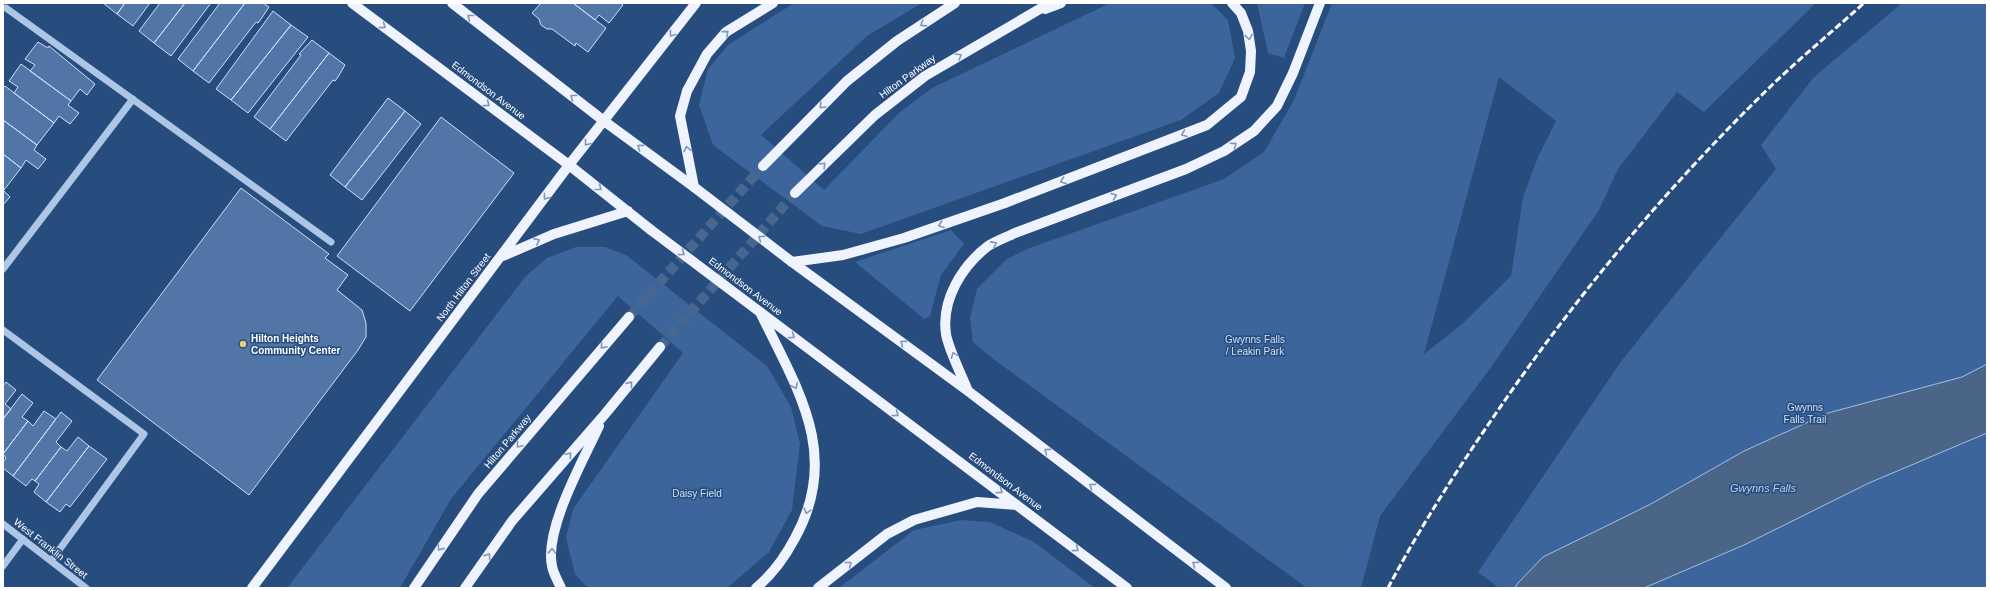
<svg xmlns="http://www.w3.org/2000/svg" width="1990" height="591" font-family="Helvetica,sans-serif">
<rect width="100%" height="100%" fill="#274c7e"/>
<!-- green -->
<path fill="#3b659b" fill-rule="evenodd" d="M794,3H922L867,36L761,135L824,190L900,112L932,88L1110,3H1211L1228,20L1235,58L1219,93L1181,120L861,234L822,226L713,145L699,105L708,69L728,45Z
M1257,3H1305L1284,58L1268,53Z
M1332,3H1816L1704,112L1677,92L1618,169L1599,210L1492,366L1380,516L1361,588H1307L992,358L973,342L970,318L977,289L1007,259L1027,249L1224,179L1264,152L1294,100ZM1499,77L1556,121L1538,157L1523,197L1511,276L1461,325L1424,354Z
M1902,3H1987V588H1499L1478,572L1622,360L1776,169L1761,145L1814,77Z
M951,230L964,244L941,275L930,316L924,319L855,262Z
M576,247H605L626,255L767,366L791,407L800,444L792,510L769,552L727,588H588L575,574L566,538L573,509L683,353L618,296L451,499L400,588H287L525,277L547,258Z
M962,520L990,522L1034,542L1095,588H839L914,530Z"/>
<!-- water -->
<path fill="#4b6589" stroke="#a2c0e5" d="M1987,364V433L1869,483L1744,545L1644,588H1515L1518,583L1543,557L1649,505L1744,451L1828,413L1962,377Z"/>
<!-- building -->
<path fill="#5075a6" stroke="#d0e0f4" d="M103,3H125L117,14Z
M125,3H150L133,26L117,14Z
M160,3H185L154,43L139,31Z
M185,3H211L171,56L154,43Z
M220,3H245L193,71L178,59Z
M245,3H263L269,7L261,19L258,23L256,22L209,83L193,71Z
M541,3H573L606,28L588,52L576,43L575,46L552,29H547L541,25L539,19L532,13Z
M573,3H620L623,5L609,23L599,15L595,20Z
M273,11L291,25L231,100L216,89Z
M291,25L308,37L248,113L231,100Z
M312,40L329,53L270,129L254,117L301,55L299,54Z
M38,42L48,48L49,46L95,84L87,95L80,89L71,101L30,71L35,65L25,59Z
M329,53L345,65L338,77L335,81L333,80L286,141L270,129Z
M21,64L71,101L68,105L79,113L70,124L59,116L54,123L14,93L18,87L9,81Z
M5,86L54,123L37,145L3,120V88Z
M388,98L405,111L345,187L330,175Z
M405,111L421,124L362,200L345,187Z
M441,117L514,173L410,311L337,256Z
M3,120L37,145L34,150L46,159L38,169L26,160L21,168L3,154Z
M3,154L21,168L4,190H3Z
M241,188L329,254L325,258L348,275L337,290L362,310L366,323V337L358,350L249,495L97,380Z
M3,190L10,197L3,205Z
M6,382L16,390L5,404L11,409L3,419V386Z
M22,394L33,403L22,417L28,421L3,454V419Z
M44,411L56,419L13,476L3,468V462L6,458L3,454L28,421L33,426Z
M61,412L72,421L56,442L61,447L35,481L32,479L26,486L13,476Z
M78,437L89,446L46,502L34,492L39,484L35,481L61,447L67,451Z
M89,446L107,459L70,507L66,504L60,512L46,502Z"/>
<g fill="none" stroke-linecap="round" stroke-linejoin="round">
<!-- major-tunnel -->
<path stroke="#476791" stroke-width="10" stroke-dasharray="10 5" stroke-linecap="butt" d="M629,317L763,166
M660,347L795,193"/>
<!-- minor -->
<path stroke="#adc6e5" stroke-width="7" d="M6,8L331,242
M3,269L133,99
M3,330L144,434L51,561
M3,524L86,588
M3,566L23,539"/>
<!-- major -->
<path stroke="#eef3fd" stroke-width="10" d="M352,3L569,165L651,230
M452,3L604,121L694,187
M1045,9L1061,3
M763,166L847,81L897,41L955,3
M694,187L680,116L687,91L707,54L726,32L773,3
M795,193L875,115L925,76L1050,3
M503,256L554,234L628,211
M792,262L843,255L904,238L1005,203L1207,125L1241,97L1250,72L1251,51L1248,31L1241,13L1232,3
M792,262L968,391L1226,588
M760,312L1127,588
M968,391C962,376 948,348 946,334C941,300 962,266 988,246C996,241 1007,237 1015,233L1186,169L1224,151L1254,131L1277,106L1293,73L1320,3
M252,588L569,165L696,3
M414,588L478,494L629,317
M465,588L512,521L605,414L660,347
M561,588C558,581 553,573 552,566C544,529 584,459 599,426
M756,588C773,574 785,557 795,538C841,455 798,390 761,314
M818,588L887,534L914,520L977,502L1017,505"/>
<!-- rail -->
<path stroke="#fff" stroke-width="3" stroke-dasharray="7 3" stroke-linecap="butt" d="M1388,588C1418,531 1453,476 1490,422C1572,301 1665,189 1770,87C1800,58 1833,31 1864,3"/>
<!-- major-bridge -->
<path stroke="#eef3fd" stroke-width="10" d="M694,187L792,262
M651,230L760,312"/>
</g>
<!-- one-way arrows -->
<defs><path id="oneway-chevron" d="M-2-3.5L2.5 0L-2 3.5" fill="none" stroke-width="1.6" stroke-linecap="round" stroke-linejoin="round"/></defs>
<g stroke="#8197b7">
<use href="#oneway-chevron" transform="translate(470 17) rotate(-142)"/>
<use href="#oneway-chevron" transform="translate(923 24) rotate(147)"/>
<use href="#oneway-chevron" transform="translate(383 26) rotate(37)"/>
<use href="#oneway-chevron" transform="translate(726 33) rotate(-42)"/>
<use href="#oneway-chevron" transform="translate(672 34) rotate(128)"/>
<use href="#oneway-chevron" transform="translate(1249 37) rotate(81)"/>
<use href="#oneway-chevron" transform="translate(959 56) rotate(-31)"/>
<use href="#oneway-chevron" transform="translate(573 97) rotate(-142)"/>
<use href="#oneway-chevron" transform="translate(487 104) rotate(37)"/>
<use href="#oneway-chevron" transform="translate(822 106) rotate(135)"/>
<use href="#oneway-chevron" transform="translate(1184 134) rotate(158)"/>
<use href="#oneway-chevron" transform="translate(587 143) rotate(128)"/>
<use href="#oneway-chevron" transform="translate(1234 145) rotate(-34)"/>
<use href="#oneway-chevron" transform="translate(640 147) rotate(-144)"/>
<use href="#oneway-chevron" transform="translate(687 149) rotate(-101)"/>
<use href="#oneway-chevron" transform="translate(823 165) rotate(-45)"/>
<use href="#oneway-chevron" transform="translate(1063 181) rotate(159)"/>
<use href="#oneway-chevron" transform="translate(599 188) rotate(38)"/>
<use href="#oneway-chevron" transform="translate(1114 196) rotate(-21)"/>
<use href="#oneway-chevron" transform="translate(546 197) rotate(127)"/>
<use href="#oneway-chevron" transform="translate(941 225) rotate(160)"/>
<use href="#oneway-chevron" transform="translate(761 238) rotate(-143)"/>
<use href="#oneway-chevron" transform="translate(537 241) rotate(-24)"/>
<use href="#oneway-chevron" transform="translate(994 244) rotate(-28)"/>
<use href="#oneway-chevron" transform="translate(682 253) rotate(37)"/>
<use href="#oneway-chevron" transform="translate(792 336) rotate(37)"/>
<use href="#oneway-chevron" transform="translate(903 343) rotate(-144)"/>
<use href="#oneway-chevron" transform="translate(603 346) rotate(131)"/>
<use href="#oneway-chevron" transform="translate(954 355) rotate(-111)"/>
<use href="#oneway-chevron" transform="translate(630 384) rotate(-51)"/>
<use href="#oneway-chevron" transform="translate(795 386) rotate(65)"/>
<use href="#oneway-chevron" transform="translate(896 414) rotate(37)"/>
<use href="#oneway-chevron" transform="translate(519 445) rotate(130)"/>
<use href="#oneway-chevron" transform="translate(1047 451) rotate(-143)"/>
<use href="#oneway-chevron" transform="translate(569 455) rotate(-49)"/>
<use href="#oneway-chevron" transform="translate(1092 486) rotate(-143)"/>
<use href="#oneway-chevron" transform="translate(1000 491) rotate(37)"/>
<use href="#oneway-chevron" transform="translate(807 511) rotate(106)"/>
<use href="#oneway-chevron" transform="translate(440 548) rotate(125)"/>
<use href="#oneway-chevron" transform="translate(1076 549) rotate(37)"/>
<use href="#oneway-chevron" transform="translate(552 551) rotate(-88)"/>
<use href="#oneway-chevron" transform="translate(488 556) rotate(-55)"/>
<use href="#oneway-chevron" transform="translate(849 564) rotate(-38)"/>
<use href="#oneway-chevron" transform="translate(1195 564) rotate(-143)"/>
</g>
<!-- markers -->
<circle fill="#eccb74" stroke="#274c7e" stroke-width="1.5" cx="243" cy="344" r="4"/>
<g text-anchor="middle" stroke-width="3" stroke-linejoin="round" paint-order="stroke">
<!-- street labels -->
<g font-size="10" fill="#fff" stroke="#274c7e">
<text transform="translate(907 76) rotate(-36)" y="4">Hilton Parkway</text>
<text transform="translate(489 90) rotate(37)" y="4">Edmondson Avenue</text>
<text transform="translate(746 286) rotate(37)" y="4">Edmondson Avenue</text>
<text transform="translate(463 287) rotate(-53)" y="4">North Hilton Street</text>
<text transform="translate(507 441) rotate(-50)" y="4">Hilton Parkway</text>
<text transform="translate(1006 481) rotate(37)" y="4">Edmondson Avenue</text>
<text transform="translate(51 548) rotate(38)" y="4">West Franklin Street</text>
</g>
<!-- poi labels -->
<g font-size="10" font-weight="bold" fill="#fff" stroke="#274c7e" text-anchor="start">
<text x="251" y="342">Hilton Heights<tspan x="251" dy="12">Community Center</tspan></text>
</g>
<!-- park labels -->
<g font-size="10" fill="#d0e0f4" stroke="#274c7e">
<text x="1255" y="343">Gwynns Falls<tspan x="1255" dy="12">/ Leakin Park</tspan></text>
<text x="1805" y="411">Gwynns<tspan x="1805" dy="12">Falls Trail</tspan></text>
<text x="697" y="497">Daisy Field</text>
</g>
<!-- water labels -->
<g font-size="11" font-style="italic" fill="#b9d0ec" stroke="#274c7e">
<text x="1763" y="492">Gwynns Falls</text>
</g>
</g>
<!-- border -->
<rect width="1990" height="591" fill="none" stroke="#ffffff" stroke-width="8"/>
</svg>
